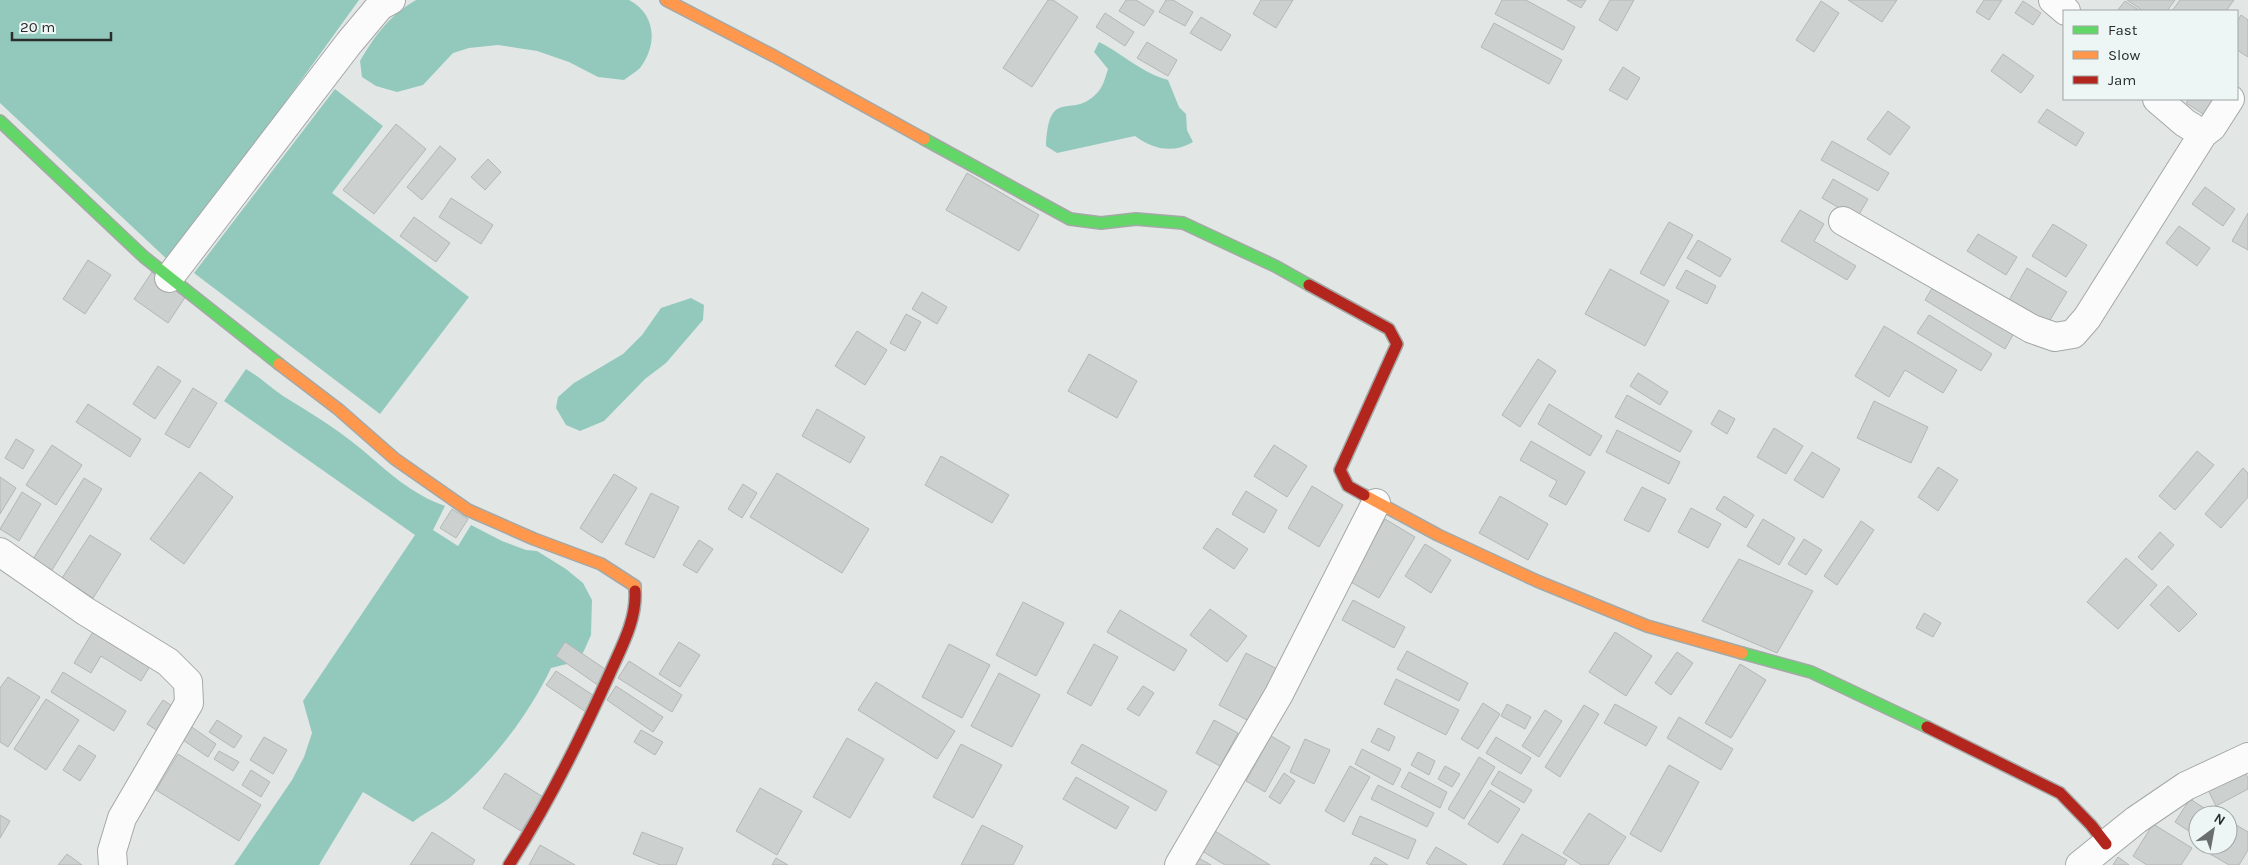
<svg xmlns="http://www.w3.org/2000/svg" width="2248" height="865" font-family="Karla,sans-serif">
<rect width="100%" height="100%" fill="#e2e7e6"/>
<!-- water -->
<path fill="#93c9bd" d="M0,0H359L170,262L0,103Z
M416,0H629C656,14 658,45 640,68C636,72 629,76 624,80L598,77L569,62L537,51L498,45L469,48L453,53L423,85L397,92L376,86L362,77L360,61C376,34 389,16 416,0Z
M1099,42C1123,54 1142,73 1168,80L1179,107L1186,114L1187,130L1193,142C1173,154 1152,149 1135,136L1057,153L1046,146C1049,85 1071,120 1096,94C1103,88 1105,78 1108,69L1094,52Z
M335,89L383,126L332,193L469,297L380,414L194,273Z
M691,298L704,305L703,320L666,363L645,379L604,421L580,431L566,425L556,408L558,397L574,383L623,354L642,335L661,308Z
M246,369C260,377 270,387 283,396C309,412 336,428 360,448C387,471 411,494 445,506L433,530L458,546L471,525L502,541L526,550L537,551L566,569L583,583L592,600L591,635L582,655L567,664L551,668C529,715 489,767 448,799C437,807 424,813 413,822L363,792L319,865H234L292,780L304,757L312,733L303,701L415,535L224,401Z"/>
<!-- building -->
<path fill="#ccd0cf" stroke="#b3b7b6" d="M1048,0H1053L1078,17L1032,87L1003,68Z
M1126,0H1136L1154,11L1144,26L1119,11Z
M1166,0H1173L1193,12L1185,26L1159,12Z
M1261,0H1293L1276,28L1253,14Z
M1502,0H1526L1575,27L1563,50L1495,14Z
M1567,0H1586L1581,8Z
M1610,0H1634L1617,31L1599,20Z
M1848,0H1897L1882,22Z
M1984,0H2002L1989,20L1976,12Z
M2127,0H2175L2167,11H2143Z
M2180,0H2234L2226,11H2172Z
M1821,1L1839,13L1814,52L1796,40Z
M2023,1L2041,13L2033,25L2015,13Z
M2125,1L2140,11H2117Z
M1105,13L1134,32L1125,46L1096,27Z
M2241,15L2248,20V57L2237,50V22Z
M1201,17L1231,35L1221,51L1190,33Z
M1494,23L1562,60L1549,84L1481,47Z
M1147,42L1177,60L1168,76L1137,58Z
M2003,54L2034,76L2021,93L1991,71Z
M1623,67L1640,78L1627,100L1609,90Z
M2189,99H2224L2211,119L2186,103Z
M2047,109L2084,133L2076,146L2038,122Z
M1888,111L1910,127L1890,155L1867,139Z
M396,124L426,149L374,214L343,190Z
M1832,141L1889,173L1878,191L1821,160Z
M440,146L456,159L422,200L407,187Z
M488,159L501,172L485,190L471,177Z
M967,173L1039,215L1019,251L946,210Z
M1833,179L1868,199L1857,218L1822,198Z
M2205,187L2235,209L2223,226L2192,204Z
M451,198L493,225L481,244L439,217Z
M1800,210L1824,224L1814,241L1856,266L1847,280L1781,241Z
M2248,213V250L2232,241Z
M414,217L450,243L436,262L400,236Z
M1669,222L1693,235L1664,286L1640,273Z
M2053,224L2087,245L2066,277L2032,256Z
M2179,226L2210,248L2197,266L2166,243Z
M1978,234L2017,257L2006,275L1967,251Z
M1698,240L1731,259L1720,277L1687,258Z
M88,260L111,275L85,314L63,299Z
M2027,268L2067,292L2047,325L2008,302Z
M1610,269L1669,301L1645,346L1585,314Z
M1686,270L1716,286L1707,304L1676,288Z
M152,272L186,296L168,323L134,299Z
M1934,285L2014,333L2005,349L1925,300Z
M922,292L947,307L937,324L912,309Z
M906,314L921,322L905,351L890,343Z
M1929,315L1992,354L1981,371L1917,333Z
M1884,326L1957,370L1943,393L1905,370L1889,397L1855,376Z
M857,331L887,350L865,385L835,366Z
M1089,354L1137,381L1117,418L1068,391Z
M1538,359L1556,371L1520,427L1502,415Z
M158,366L181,381L155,419L133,404Z
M1638,373L1668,392L1660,405L1630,386Z
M193,388L217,403L189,448L165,434Z
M1627,395L1692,431L1680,452L1615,417Z
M1874,401L1928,427L1911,463L1857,438Z
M88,404L141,439L130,457L76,422Z
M1549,404L1602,436L1590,456L1538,424Z
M817,409L865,437L850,463L802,436Z
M1719,410L1735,419L1727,434L1711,424Z
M1774,428L1803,446L1786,474L1757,457Z
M1617,430L1680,462L1669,484L1606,452Z
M16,439L34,450L23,469L5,458Z
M1531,441L1585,472L1566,505L1549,496L1557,481L1520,460Z
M52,445L82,465L56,505L26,485Z
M1274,445L1307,466L1287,497L1254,476Z
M2197,451L2214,465L2175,510L2159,496Z
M1812,452L1840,469L1823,498L1794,480Z
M941,456L1009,495L992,523L925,485Z
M1938,467L1958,480L1938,511L1918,497Z
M2243,468L2248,473V497L2221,528L2205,514Z
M200,472L233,497L184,564L150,539Z
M777,473L869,529L842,573L750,517Z
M614,474L637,488L602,543L580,528Z
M0,477L16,488L0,514Z
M84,478L102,489L52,570L33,559Z
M743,484L757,493L742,518L728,509Z
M1312,486L1343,505L1319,547L1288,528Z
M1642,487L1666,499L1649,532L1624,520Z
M1246,491L1277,510L1264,533L1232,514Z
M22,492L41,504L19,541L0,529Z
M651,493L679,507L654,558L625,544Z
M1500,496L1548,524L1528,560L1479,533Z
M1724,496L1754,515L1746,528L1716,509Z
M1691,508L1721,524L1708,548L1678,532Z
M452,509L468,519L456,538L440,528Z
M1385,519L1415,537L1379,598L1349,581Z
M1763,519L1795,538L1779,565L1747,546Z
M1861,521L1874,530L1837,585L1824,576Z
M1217,528L1248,549L1234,569L1203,548Z
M2160,532L2174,545L2152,570L2138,557Z
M90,535L121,554L93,598L62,578Z
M1804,539L1822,550L1806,575L1788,564Z
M699,540L713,549L697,573L683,565Z
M1425,544L1451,560L1431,593L1405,576Z
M2126,558L2157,585L2118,629L2087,602Z
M1739,559L1813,591L1777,653L1702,621Z
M2168,586L2197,614L2179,632L2150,605Z
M1353,600L1405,627L1394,648L1342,620Z
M1023,602L1064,623L1036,676L996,655Z
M1210,609L1247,636L1227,662L1190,635Z
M1120,610L1187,650L1174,671L1107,632Z
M1924,613L1941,623L1933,637L1916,628Z
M94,630L150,666L141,681L101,656L91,673L74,663Z
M1615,632L1652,656L1626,696L1589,672Z
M565,642L611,673L602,688L556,656Z
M679,642L700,655L680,687L659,674Z
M949,644L990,665L962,718L922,697Z
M1094,644L1118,657L1091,706L1067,693Z
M1407,651L1468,683L1459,701L1397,669Z
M1677,652L1693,663L1671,695L1655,683Z
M1246,653L1287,674L1260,727L1219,705Z
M629,661L682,695L672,712L618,678Z
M1740,664L1766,680L1731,738L1705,723Z
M556,671L602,701L592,716L546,685Z
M63,672L126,711L114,731L51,692Z
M999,673L1040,695L1012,747L971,726Z
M8,677L40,697L8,747L0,742V688Z
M1396,679L1459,710L1446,735L1384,704Z
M876,682L955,731L937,759L858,710Z
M616,686L663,717L653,732L607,700Z
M1143,686L1154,693L1139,716L1127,709Z
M46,699L79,720L46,770L14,749Z
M163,700L180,711L164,735L147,724Z
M1483,703L1500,714L1478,749L1461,739Z
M1507,704L1531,717L1525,729L1501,716Z
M1615,704L1657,727L1646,746L1604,723Z
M1584,705L1599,714L1560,777L1545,767Z
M1545,710L1562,721L1539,757L1522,746Z
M1679,717L1733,749L1721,770L1667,738Z
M217,720L242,736L234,748L209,732Z
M1214,720L1238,733L1220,766L1196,753Z
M189,725L216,744L208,757L180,738Z
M1378,728L1395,737L1389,751L1371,742Z
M641,730L663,742L655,755L634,742Z
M1271,736L1290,747L1265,792L1246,781Z
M264,737L287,750L273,774L250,760Z
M1496,737L1531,758L1521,774L1486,753Z
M847,738L884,759L850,818L813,797Z
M1305,739L1330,750L1314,784L1290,772Z
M961,744L1002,765L973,818L933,797Z
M1082,744L1167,791L1156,811L1071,763Z
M79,745L96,756L80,781L63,770Z
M1362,749L1401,769L1393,785L1355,764Z
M219,751L239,762L233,771L214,759Z
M1418,752L1435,761L1429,775L1411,765Z
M178,754L261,805L239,841L156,790Z
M1479,757L1495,767L1464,819L1448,809Z
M1669,765L1699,782L1661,852L1630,834Z
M1350,766L1370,777L1344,822L1325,811Z
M1445,766L1460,774L1452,787L1438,779Z
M251,770L270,782L261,797L242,785Z
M1499,771L1532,790L1524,803L1491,784Z
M2244,771L2248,778V789L2216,806L2208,790Z
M1409,772L1447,792L1440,808L1401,787Z
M505,773L543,797L521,831L483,808Z
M1284,773L1295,781L1280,804L1269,797Z
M1076,777L1129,807L1116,829L1063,799Z
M1378,785L1434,813L1427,827L1371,799Z
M760,788L802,811L777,855L736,831Z
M1490,790L1520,809L1498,843L1468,824Z
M2190,799L2215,815H2198V837L2175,822Z
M1589,813L1626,837L1608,865H1581L1563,853Z
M0,815L10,821L0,838Z
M1360,816L1416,840L1408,859L1352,834Z
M2228,820L2248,832V850L2239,865H2229L2205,851L2208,845H2228Z
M2153,824L2192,848L2181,865H2147L2133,856Z
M982,825L1023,846L1013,865H961Z
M1215,831L1270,865H1225L1202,851Z
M432,832L475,860L472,865H410Z
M642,832L683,848L676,865H660L633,854Z
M1522,834L1567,860L1564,865H1503Z
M540,845L575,865H529Z
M1436,847L1467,865H1430L1426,863Z
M67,854L82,865H58Z
M1195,856L1211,865H1190Z
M1375,857L1388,865H1370Z
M2118,857L2129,865H2113Z
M776,858L788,865H772Z"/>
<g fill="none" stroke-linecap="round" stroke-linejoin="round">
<defs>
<path id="street" d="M2053,0L2066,11
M2157,99L2185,123L2203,134L2212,127L2230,99
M1843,221L2032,329L2055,337L2073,334L2087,318L2203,134
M169,278L349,43L380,6L391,0
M0,552L85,611L168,662L188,682L189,703L122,818L112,851L113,865
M1179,865L1279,694L1376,503
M2080,865L2136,820L2186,786L2248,757"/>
<path id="fast" d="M0,121L144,257L279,364
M924,139L1070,219L1101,223L1136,219L1183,223L1275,266L1309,285
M1742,653L1811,672L1927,727"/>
<path id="slow" d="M666,0L774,56L924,139
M279,364L338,409L395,459L468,510L534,539L601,564L635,586V591
M1364,495L1438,535L1537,581L1647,626L1742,653"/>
<path id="jam" d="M1309,285L1389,329L1397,344L1340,470L1348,486L1364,495
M1927,727L2060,793L2091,825L2106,844
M509,865C548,804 580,740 610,673C621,648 637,619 635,591"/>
</defs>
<!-- street casing -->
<use href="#street" stroke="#a4a8a7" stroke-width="30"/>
<!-- fast casing -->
<use href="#fast" stroke="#a4a8a7" stroke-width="14"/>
<!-- slow casing -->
<use href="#slow" stroke="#a4a8a7" stroke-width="14"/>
<!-- jam casing -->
<use href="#jam" stroke="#a4a8a7" stroke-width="14"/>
<!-- street -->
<use href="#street" stroke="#fbfbfb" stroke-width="28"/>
<!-- fast -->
<use href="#fast" stroke="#63d668" stroke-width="11"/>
<!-- slow -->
<use href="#slow" stroke="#ff974d" stroke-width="11"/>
<!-- jam -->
<use href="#jam" stroke="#b3261e" stroke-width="11"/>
</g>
<!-- legend -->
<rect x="2063" y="10" width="175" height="90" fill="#edf6f4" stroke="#9fa6a4"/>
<rect x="2073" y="26" width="25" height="8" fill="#63d668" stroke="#9fa6a4"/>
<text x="2108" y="35" font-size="15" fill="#292d2c">Fast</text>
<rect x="2073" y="51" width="25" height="8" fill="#ff974d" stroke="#9fa6a4"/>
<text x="2108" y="60" font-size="15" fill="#292d2c">Slow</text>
<rect x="2073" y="76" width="25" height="8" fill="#b3261e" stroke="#9fa6a4"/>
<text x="2108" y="85" font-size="15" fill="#292d2c">Jam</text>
<!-- north arrow -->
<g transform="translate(2213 830) rotate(32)"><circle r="24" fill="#edf6f4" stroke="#9fa6a4"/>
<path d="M0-4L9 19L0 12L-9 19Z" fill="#6a6e6d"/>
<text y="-8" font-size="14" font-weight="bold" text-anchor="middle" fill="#292d2c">N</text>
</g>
<!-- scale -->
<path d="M12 32v8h99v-8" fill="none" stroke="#292d2c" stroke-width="2.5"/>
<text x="20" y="32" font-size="15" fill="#292d2c" stroke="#edf6f4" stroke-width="4" paint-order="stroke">20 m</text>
</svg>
